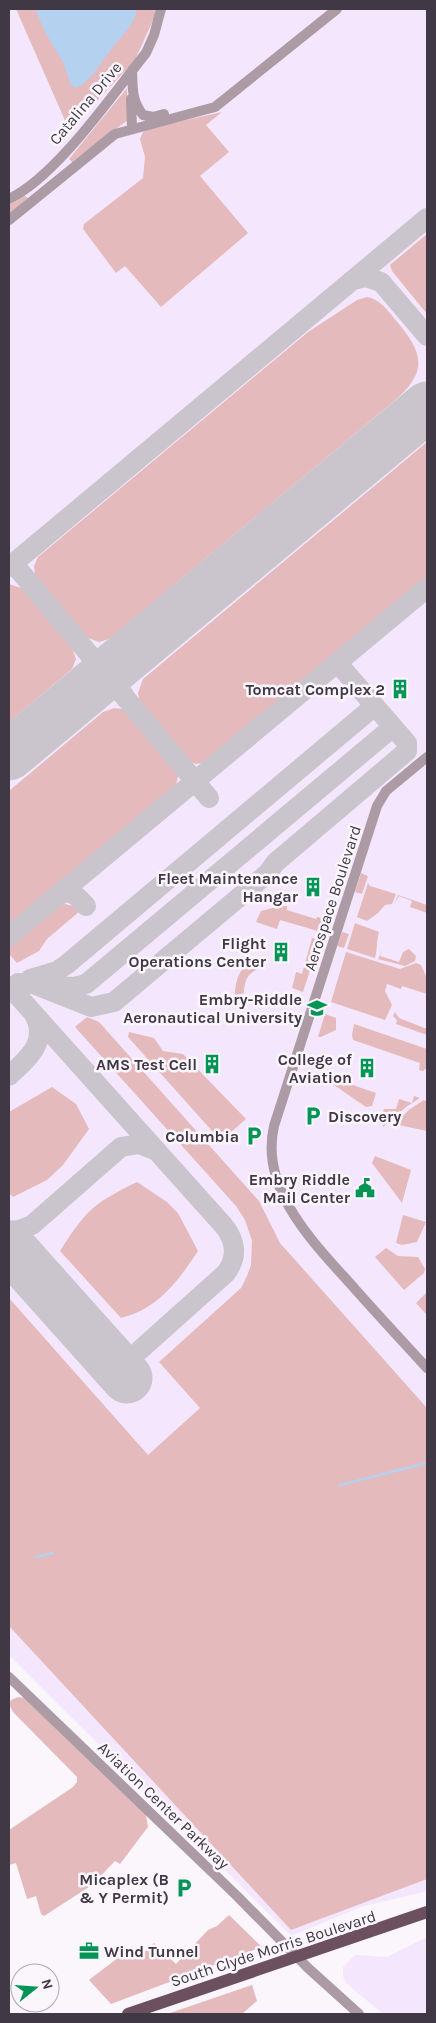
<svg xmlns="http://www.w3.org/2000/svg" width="436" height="2023" font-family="Karla,sans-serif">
<rect width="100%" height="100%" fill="#faf6fc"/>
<!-- built -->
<path fill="#f4e7fd" d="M9,9H427V1891L361,1907L291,1936L9,1655Z
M427,1937V2014H383L346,1983L343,1976V1967L355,1955L387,1957Z"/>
<!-- green -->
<path fill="#e4babc" d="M16,9H155V16L135,60L74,126L67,130V125Z
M127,88L128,120L72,162L69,159Z
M222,112L206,125L229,152L200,176L248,233L161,307L125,266L116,273L83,229L84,224L143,178L145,157L140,139L143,132L151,128Z
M25,196L28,198L9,215V205Z
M427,234V314L392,271L390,265Z
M367,297C379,299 387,309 394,318C422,351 431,370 393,402L109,639L99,642L88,638L35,575L34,566L38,557L308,332L357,300Z
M427,442V579L208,762L196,764L187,761L140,704L138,693L143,679Z
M9,584L24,589L72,648L76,659L72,669L9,722Z
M114,708L122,709L129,712L175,768L178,776L176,786L9,929V791L103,712Z
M361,873L368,876L362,894L355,892Z
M368,883L370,886L396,894L392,904L385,905L378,913L367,921L357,917Z
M398,895L427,905V913L410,907L412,901L399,896L395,903Z
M64,904L74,906L80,911L47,939L39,951L17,963L9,954L10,946L55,908Z
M280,906H287V910L316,919L317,917L326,919L321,932L280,920L277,929L256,922L261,911Z
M355,923L379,932C376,942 378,947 375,958L347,949Z
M342,932L349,934L344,948L337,946Z
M312,938L320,940L303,992L292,988L296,972L302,974Z
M409,949L416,956L415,961L405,966L378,959L382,950L380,956L399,962L403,952Z
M346,952L400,969L416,963L421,965L427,978V994L402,986L401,989L387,984L385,991L392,1005L385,1020L331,1002Z
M257,958L265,967C250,970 244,978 244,993L235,996C235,978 241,965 257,958Z
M395,1012L399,1018L427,1029V1035L396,1024L397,1020L393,1016Z
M325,1014L336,1018V1030L321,1037H318Z
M87,1017L99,1022L259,1201L280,1243L427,1408V1879L291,1930L9,1626V1298L148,1455L200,1408L159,1362L241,1288L247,1276L251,1265L252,1241L245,1220L236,1206L75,1027Z
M354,1024L427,1049V1068L423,1071L419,1070L420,1063L353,1040L352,1035Z
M129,1032L154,1038L163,1051L183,1054L246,1119L221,1141L128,1037Z
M315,1072L376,1093L372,1106L366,1107Z
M52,1087L76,1104L89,1129L63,1165L47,1180L13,1197L9,1193V1112Z
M414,1096L420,1098L406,1107L383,1127L381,1116L384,1109H396L399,1099L412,1103Z
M427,1097V1131L394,1124L410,1109L424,1100L426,1101Z
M375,1156L411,1170L402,1203L372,1163Z
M137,1182L167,1202L178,1213L198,1251C178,1281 158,1309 121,1318L60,1251C86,1210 94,1203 137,1182Z
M403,1215L426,1222L417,1242L402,1245L396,1243Z
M386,1248L398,1256L418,1257L425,1269L424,1273L404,1290L375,1257Z
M427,1292V1315L416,1303Z
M18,1697L24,1698L146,1815L148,1827L120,1864L115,1861L92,1885L44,1916L41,1914L36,1896L27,1899L16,1863L9,1865V1830L73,1787L77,1782V1777L13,1712L9,1704L11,1700Z
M229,1915L262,1947L111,2004L89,1980L128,1950L143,1953L154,1943L176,1964L208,1930L217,1926Z
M252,1985L257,2001L242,2014H167Z"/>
<!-- water -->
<path fill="#b4d1f0" d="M35,9H137C133,28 121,36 110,51C99,64 93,80 76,88L71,85L63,62L46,34Z"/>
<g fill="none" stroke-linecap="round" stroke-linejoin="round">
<!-- stream -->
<path stroke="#b4d1f0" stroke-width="2.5" d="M340,1485L427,1463
M36,1557L53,1553"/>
<!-- taxiway -->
<path stroke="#cac5cc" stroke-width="20" d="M351,281L365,277L381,282L427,336
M13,563L209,798
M9,567L427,218
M123,694C112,676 124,663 135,650
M78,697C94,689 108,681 124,695
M58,896C71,887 78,897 86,906
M9,936L427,588
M30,979L57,971L66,965L371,709L373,705L371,700
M18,983L33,984L91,1007L114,1002L268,873L275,863L407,751V743L341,667L333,666
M9,986L224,1226C236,1241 238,1257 226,1273L140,1350
M52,986L74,987L86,984L387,732L390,727L389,722
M9,1076C28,1058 49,1042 34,1014
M9,1231L19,1230L32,1225L121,1147L139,1144L157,1151"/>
<!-- runway -->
<path stroke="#cac5cc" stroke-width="51" d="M9,755L427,407
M9,1246L127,1378"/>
<!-- minor -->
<path stroke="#ac9ba4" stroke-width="10" d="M132,70C133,88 131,100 143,115L153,117L164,114
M131,99L132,128
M9,199C56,177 112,95 146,53L154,35L161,9
M9,220L115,134L215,107L337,9
M427,757L386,791L377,806L274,1126C259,1191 316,1245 355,1289C379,1316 403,1342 427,1368
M9,1677L237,1896L308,1968L359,2014"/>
<!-- major -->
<path stroke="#6d5060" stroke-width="12" d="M128,2014L427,1912"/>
</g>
<!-- icons -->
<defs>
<symbol id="building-bare" viewBox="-9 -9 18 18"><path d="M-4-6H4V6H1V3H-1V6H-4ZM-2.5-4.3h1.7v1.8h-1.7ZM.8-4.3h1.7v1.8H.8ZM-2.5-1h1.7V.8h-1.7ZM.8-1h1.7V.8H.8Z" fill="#029555" stroke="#faf6fc" stroke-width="2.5" paint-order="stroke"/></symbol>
<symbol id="university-bare" viewBox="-9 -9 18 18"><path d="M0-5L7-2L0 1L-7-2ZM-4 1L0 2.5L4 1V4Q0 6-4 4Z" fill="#029555" stroke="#faf6fc" stroke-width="2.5" paint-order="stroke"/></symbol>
<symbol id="parking-bare" viewBox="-9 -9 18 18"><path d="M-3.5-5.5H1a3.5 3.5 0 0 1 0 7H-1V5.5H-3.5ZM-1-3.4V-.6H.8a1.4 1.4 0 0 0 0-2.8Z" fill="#029555" stroke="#faf6fc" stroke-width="2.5" paint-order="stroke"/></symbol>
<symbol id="civic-bare" viewBox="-9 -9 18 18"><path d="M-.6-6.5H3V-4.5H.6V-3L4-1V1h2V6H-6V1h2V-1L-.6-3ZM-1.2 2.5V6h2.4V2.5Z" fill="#029555" stroke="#faf6fc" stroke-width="2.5" paint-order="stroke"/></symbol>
<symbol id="office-bare" viewBox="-9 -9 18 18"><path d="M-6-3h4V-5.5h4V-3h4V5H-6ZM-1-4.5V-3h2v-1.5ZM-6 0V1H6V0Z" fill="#029555" stroke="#faf6fc" stroke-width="2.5" paint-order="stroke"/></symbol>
</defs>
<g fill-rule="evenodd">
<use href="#building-bare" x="386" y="675" width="28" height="28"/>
<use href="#building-bare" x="299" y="873" width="28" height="28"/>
<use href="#building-bare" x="267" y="938" width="28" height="28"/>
<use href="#university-bare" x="303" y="994" width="28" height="28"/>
<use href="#building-bare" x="198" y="1050" width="28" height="28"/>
<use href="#building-bare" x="353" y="1054" width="28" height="28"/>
<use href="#parking-bare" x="299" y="1102" width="28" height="28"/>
<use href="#parking-bare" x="240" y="1122" width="28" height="28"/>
<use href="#civic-bare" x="351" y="1174" width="28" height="28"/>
<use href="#parking-bare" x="170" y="1874" width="28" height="28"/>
<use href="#office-bare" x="75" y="1937" width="28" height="28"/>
</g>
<g text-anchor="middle" stroke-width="5" stroke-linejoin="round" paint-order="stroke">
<!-- street labels -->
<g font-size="16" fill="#403945" stroke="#faf6fc">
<text transform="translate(85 103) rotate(-50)" y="6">Catalina Drive</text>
<text transform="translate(332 898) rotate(-72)" y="6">Aerospace Boulevard</text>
<text transform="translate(164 1805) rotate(44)" y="6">Aviation Center Parkway</text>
<text transform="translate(273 1948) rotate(-18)" y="6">South Clyde Morris Boulevard</text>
</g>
<!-- poi labels -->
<g font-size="16" font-weight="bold" fill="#403945" stroke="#faf6fc" text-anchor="end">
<text x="385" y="695">Tomcat Complex 2</text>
<text x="298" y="884">Fleet Maintenance<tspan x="298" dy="18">Hangar</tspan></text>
<text x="266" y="949">Flight<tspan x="266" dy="18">Operations Center</tspan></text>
<text x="302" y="1005">Embry-Riddle<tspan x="302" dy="18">Aeronautical University</tspan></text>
<text x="352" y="1065">College of<tspan x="352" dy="18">Aviation</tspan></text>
<text x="197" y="1070">AMS Test Cell</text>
<text x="328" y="1122" text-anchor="start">Discovery</text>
<text x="239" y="1142">Columbia</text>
<text x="350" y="1185">Embry Riddle<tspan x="350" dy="18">Mail Center</tspan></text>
<text x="169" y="1885">Micaplex (B<tspan x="169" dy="18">&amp; Y Permit)</tspan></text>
<text x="104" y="1957" text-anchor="start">Wind Tunnel</text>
</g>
</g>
<!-- border -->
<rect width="436" height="2023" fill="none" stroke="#403945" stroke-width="20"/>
<!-- north arrow -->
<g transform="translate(35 1988) rotate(73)"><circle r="24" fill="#faf6fc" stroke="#b0aab3"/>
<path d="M0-4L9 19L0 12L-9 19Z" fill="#029555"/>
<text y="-8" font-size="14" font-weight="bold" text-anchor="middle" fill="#403945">N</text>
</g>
</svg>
